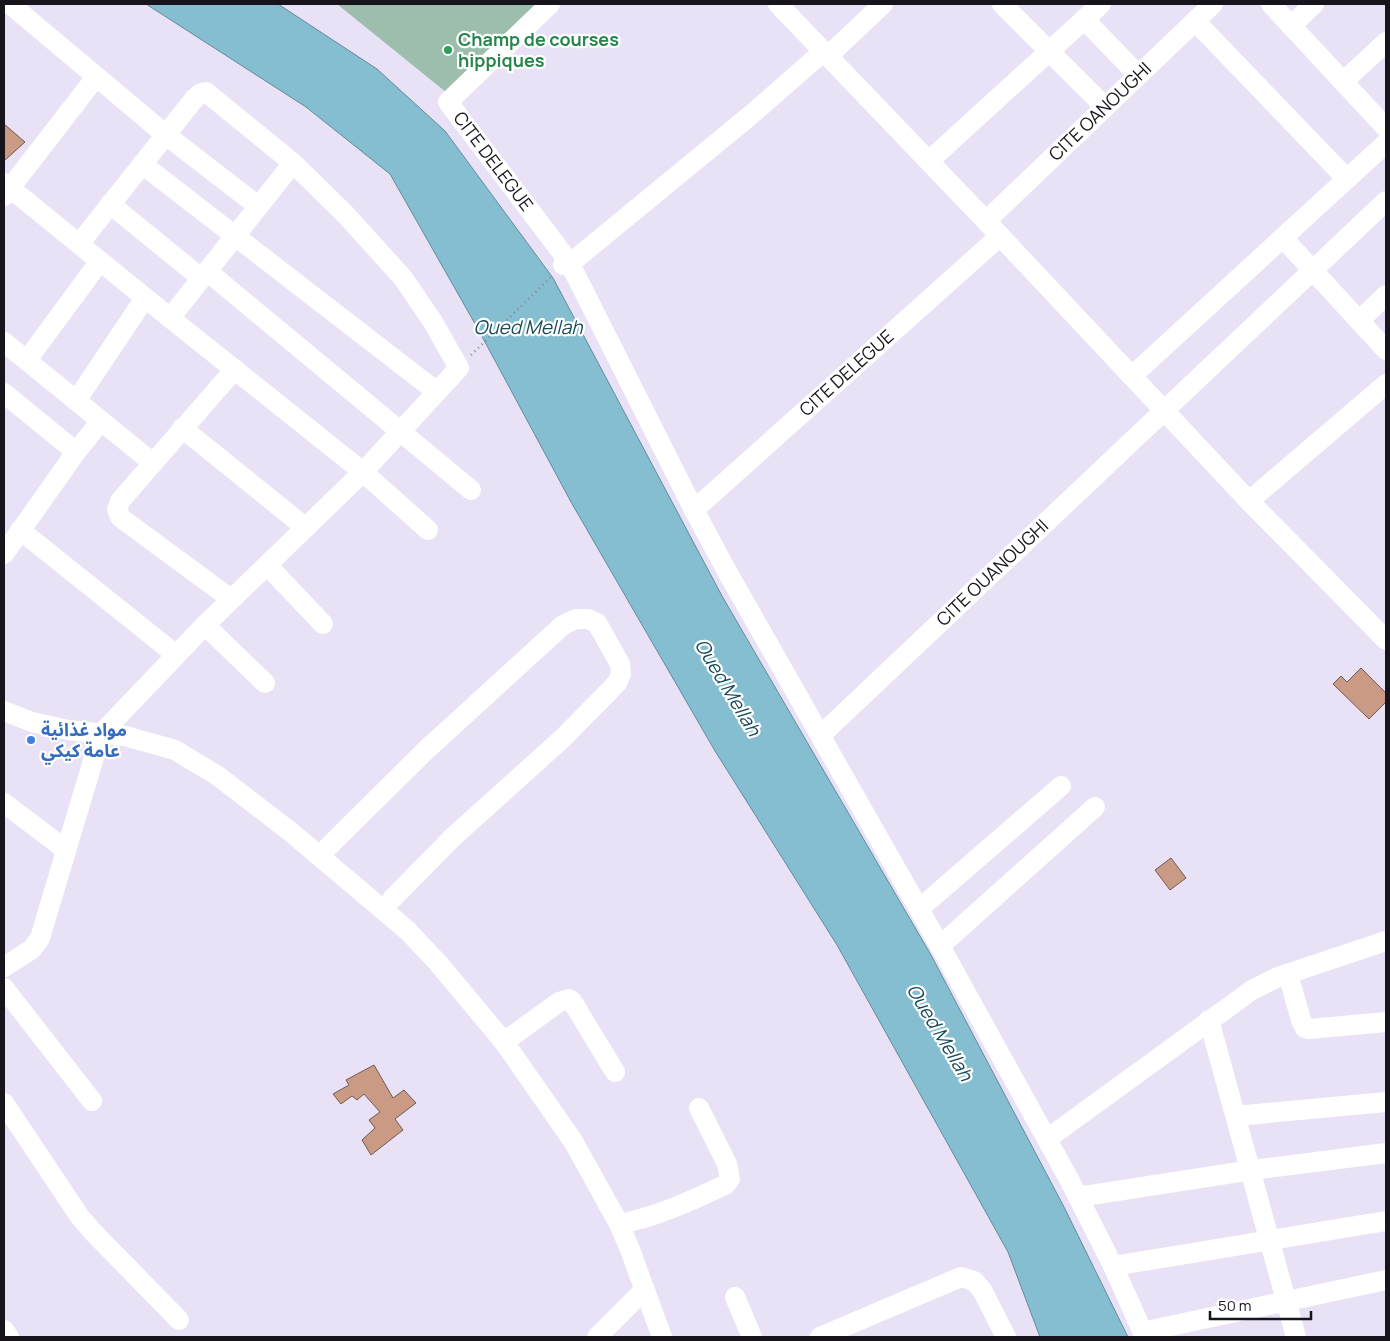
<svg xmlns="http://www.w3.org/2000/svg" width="1390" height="1341" font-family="Manrope,'Noto Sans Arabic',sans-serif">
<rect width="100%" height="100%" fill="#e9e2f6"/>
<!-- green -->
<path fill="#9dbead" d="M337,4H550L452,97Z"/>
<!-- water -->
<path fill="#84bed0" stroke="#638b9a" d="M146,4H278L377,69L445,131L553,278L722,596L931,955L1064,1207L1128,1337H1040L1008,1252L837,945L715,751L571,502L478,329L390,174L306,107Z"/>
<!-- building -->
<path fill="#ca9a85" stroke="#6e5b53" d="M4,124L25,142L4,161Z
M1361,668L1386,693V702L1369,719L1333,684L1341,676L1347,682Z
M1171,858L1186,878L1170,890L1155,870Z
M374,1065L393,1098L404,1090L416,1103L395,1119L403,1130L371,1155L362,1140L375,1128L369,1120L380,1112L364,1094L357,1100L352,1096L341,1104L333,1094L349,1085L346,1080Z"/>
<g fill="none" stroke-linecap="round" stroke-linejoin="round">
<!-- path -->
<path stroke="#8d8896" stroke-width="2.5" stroke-dasharray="1 4" stroke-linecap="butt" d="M471,355L551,277"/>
<!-- minor -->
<g stroke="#fff" stroke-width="20">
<path d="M10,4L166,135L258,206"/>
<path id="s1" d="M550,4L448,102L569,262L694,510L729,575L940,946L1070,1181L1113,1266L1145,1337"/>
<path d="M778,4L986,221L1249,501L1386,640"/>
<path d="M1002,4L1105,107"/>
<path d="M1271,4L1386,128"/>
<path d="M1084,19L1138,75"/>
<path d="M1195,21L1347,179"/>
<path d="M1291,26L1314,4"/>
<path d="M828,56L883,4"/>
<path d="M1343,82L1386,42"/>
<path d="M929,161L1101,4"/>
<path d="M293,163L170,318L363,472L428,530"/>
<path d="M142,164L437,392"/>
<path d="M4,183L170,318"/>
<path d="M4,196L96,77"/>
<path d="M110,204L201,278"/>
<path id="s2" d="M986,221L1213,4"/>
<path d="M1283,238L1386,350"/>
<path d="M563,265L578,257L752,114L824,51"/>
<path d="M207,271L471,490"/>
<path d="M1359,321L1386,295"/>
<path d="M4,342L153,463"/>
<path d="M27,360L100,261"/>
<path d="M1132,376L1386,143"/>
<path d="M4,393L76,452"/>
<path d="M76,401L145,298"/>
<path d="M182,428L306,528"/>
<path d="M1249,501L1386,384"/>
<path id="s3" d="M694,510L1000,236"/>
<path d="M20,530L175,654"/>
<path d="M4,554L76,452L101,421"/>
<path d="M267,565L323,624"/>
<path d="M231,599L121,518L117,510L120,501L235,369"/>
<path d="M205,625L265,683"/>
<path d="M4,711L32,722L68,730L125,736L175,750L218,776L292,833L408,931L439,964L504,1042L573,1141L619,1224L629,1247L662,1337"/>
<path id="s4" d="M821,735L1386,201"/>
<path d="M4,803L66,850"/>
<path d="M320,855L425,751L563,625L576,619H588L597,623L620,664L621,674L617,683L563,738L453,837L392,899"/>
<path d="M919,909L1061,786"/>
<path d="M940,946L1095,807"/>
<path d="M4,967L32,949L40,938L101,734L205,625L363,472L459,368L433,322L403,278L346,215L293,163L206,92L201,93L195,98L79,244"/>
<path d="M1288,974L1301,1020L1305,1028L1309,1029L1386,1022"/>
<path d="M4,988L92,1101"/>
<path d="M1209,1020L1296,1337"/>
<path d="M504,1042L559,1002L569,999L572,1001L615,1072"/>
<path d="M4,1103L80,1217L93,1232L179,1320"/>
<path d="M1236,1116L1386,1102"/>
<path d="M1047,1139L1252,990L1278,977L1386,941"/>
<path d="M1078,1197L1252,1170L1386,1153"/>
<path d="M619,1224C657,1217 690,1201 725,1185L730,1179L727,1164L699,1108"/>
<path d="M1113,1266L1386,1221"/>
<path d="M735,1297L752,1337"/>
<path d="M4,1330L9,1337"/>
<path d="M1142,1332L1386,1280"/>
<path d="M597,1337L644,1290"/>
<path d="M820,1337L961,1277L974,1281L982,1290L1006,1337"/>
</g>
</g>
<!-- markers -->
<circle fill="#2e9e5b" stroke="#fff" stroke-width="2" cx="448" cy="50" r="5"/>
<circle fill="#3f7fe0" stroke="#fff" stroke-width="2" cx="31" cy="740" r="5"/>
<g text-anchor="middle" stroke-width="4.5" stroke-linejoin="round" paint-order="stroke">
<!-- leisure labels -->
<g font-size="18" font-weight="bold" fill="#27864d" stroke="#fff" text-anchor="start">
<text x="458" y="46">Champ de courses<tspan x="458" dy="21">hippiques</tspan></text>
</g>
<!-- street labels -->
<g font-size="18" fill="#17141b" stroke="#fff">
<text dy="6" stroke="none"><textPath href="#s2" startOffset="158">CITE OANOUGHI</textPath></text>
<text dy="6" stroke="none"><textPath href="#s1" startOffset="216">CITE DELEGUE</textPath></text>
<text dy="6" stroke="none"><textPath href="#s3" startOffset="205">CITE DELEGUE</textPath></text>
<text dy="6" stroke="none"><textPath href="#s4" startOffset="236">CITE OUANOUGHI</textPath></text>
</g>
<!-- shop labels -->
<g font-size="18" font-weight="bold" fill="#366cbe" stroke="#fff" text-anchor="start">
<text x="41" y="736">مواد غذائية<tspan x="41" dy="21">عامة كيكي</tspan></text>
</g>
<!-- water labels -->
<g font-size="19" font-style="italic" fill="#194b59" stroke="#fff">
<text x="528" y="334">Oued Mellah</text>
<text transform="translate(728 687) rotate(59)" y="7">Oued Mellah</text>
<text transform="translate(940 1032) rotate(59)" y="7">Oued Mellah</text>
</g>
</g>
<!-- border -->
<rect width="1390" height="1341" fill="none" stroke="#17141b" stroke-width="10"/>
<!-- scale -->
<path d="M1210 1311v8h101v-8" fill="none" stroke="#17141b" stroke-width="2.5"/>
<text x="1218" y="1311" font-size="15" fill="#17141b" stroke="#ffffff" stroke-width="4" paint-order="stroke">50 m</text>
</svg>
